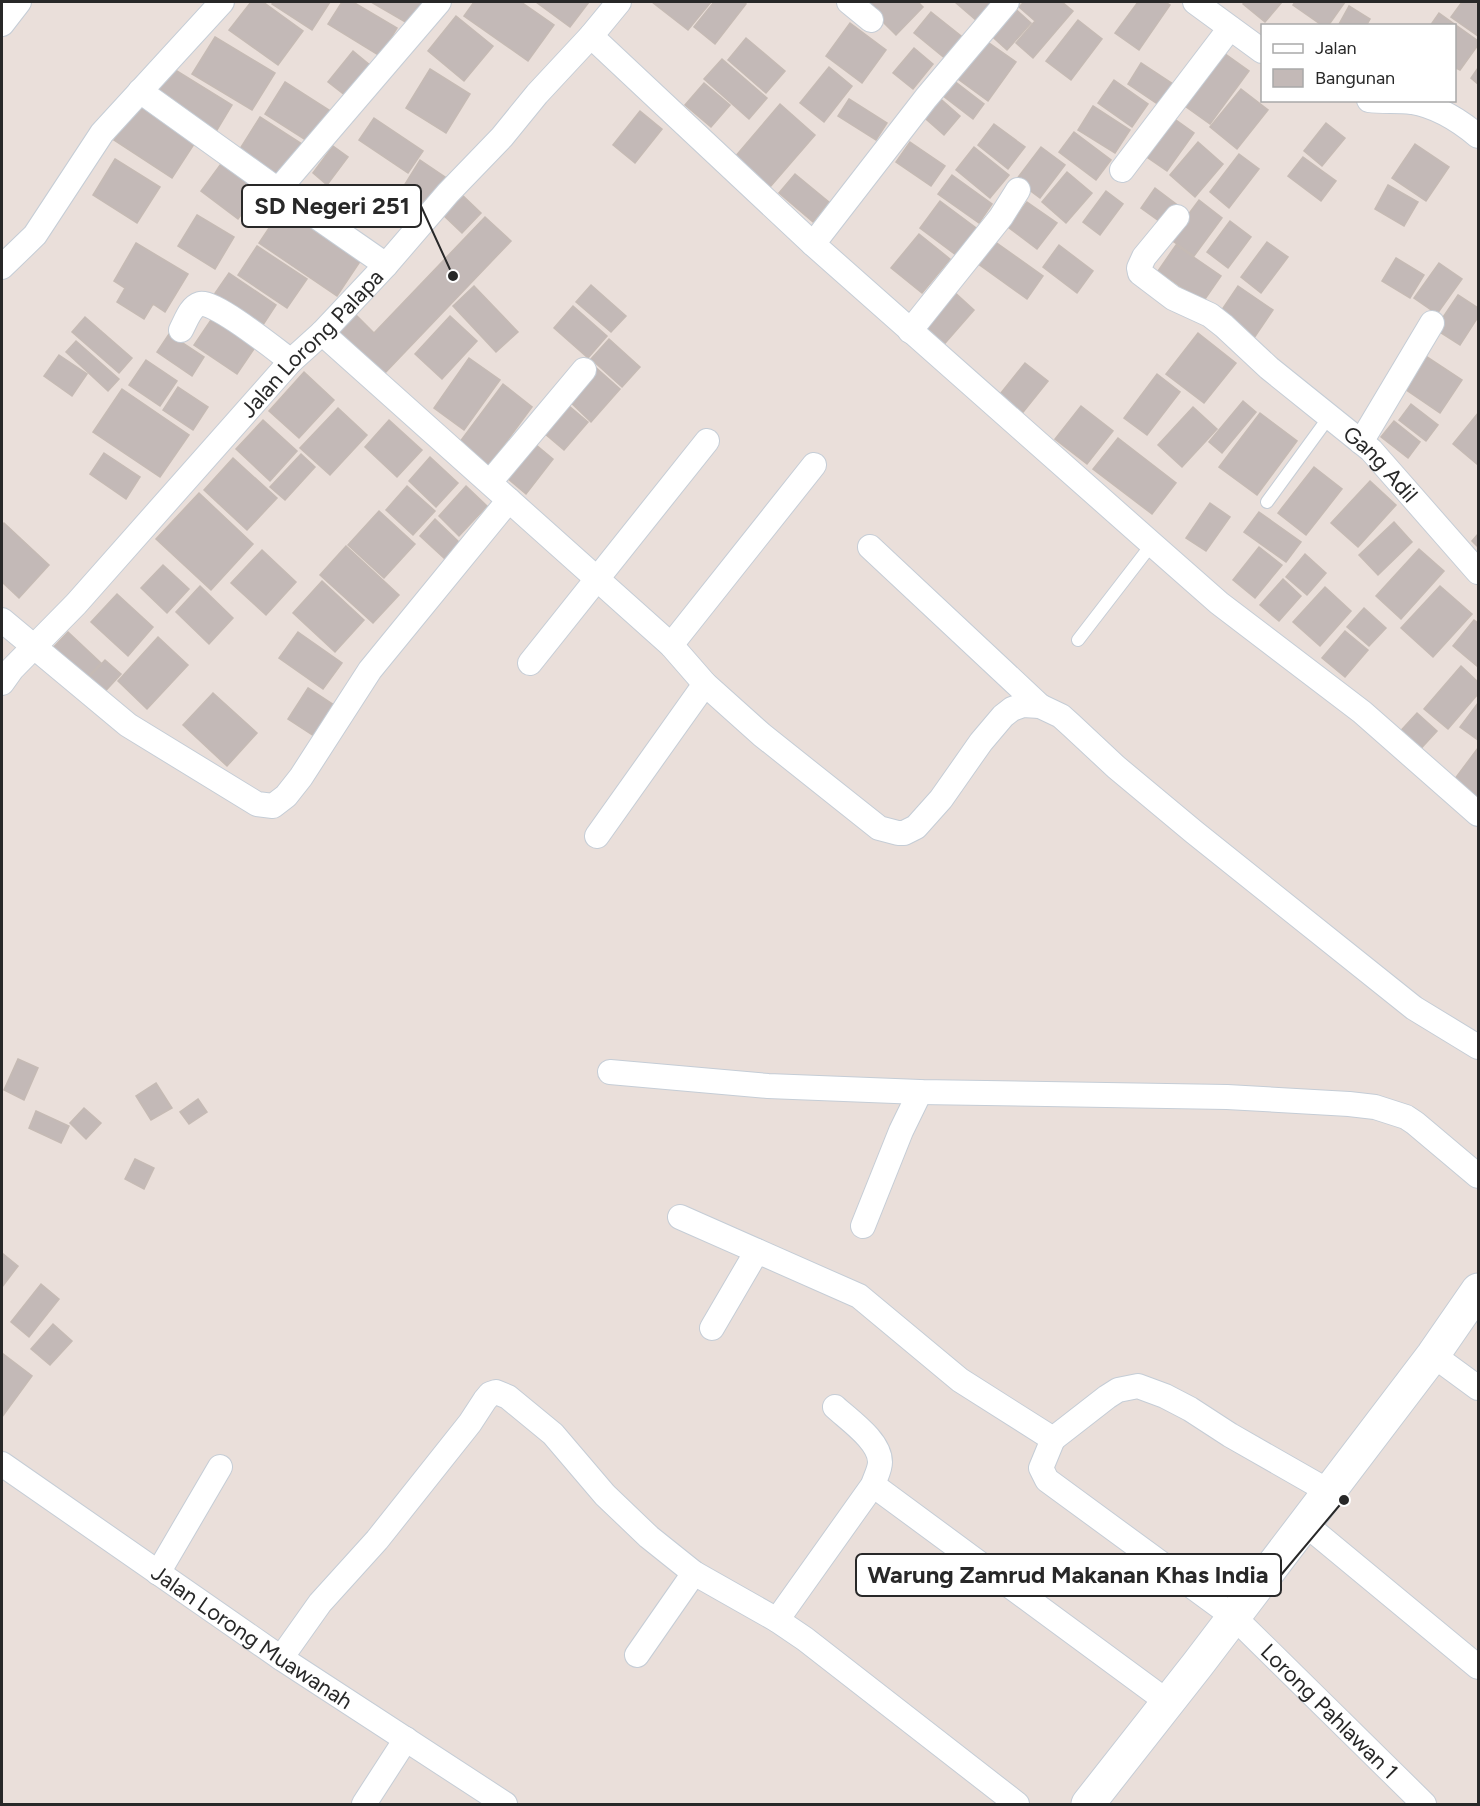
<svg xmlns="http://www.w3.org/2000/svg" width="1480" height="1806" font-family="Figtree,sans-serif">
<rect width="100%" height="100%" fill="#eadfda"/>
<!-- building -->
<path fill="#c3b9b7" stroke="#c5bab4" stroke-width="1.5" d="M251,2H263L303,31L278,65L229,30Z
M273,2H330L312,30L272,4Z
M342,2H353L397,28L380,56L328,24Z
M371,2H429L414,27Z
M474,2H521L554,25L528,61L464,16Z
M536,2H589L570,27Z
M652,2H711L688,30Z
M714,2H743L746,4L715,44L694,27Z
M872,2H918L923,7L896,35L867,6Z
M955,2H993L977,21Z
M1024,2H1062L1073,11L1033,58L1016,43L1035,21L1019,7Z
M1138,2H1165L1170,5L1139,50L1115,33Z
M1245,2H1282L1265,22L1243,4Z
M1295,2H1345L1328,26H1323L1293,5Z
M1462,2H1474L1478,5V36L1451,17Z
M1010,4L1031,23L1007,50L986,31Z
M1349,6L1370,19L1366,26H1338Z
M931,12L965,39L947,60L914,33Z
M1439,13L1478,41V45L1460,70L1454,67V26H1430Z
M456,16L493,46L464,81L428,51Z
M1078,20L1102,39L1071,80L1046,61Z
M850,23L886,50L862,83L826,56Z
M215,37L275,73L252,110L192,74Z
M746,38L785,71L766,93L728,60Z
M982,38L1016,62L988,101L954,76Z
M914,48L933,64L913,89L893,73Z
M1217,48L1249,71L1210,124L1178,101Z
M353,51L370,65L346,96L328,82Z
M722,59L767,98L749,119L704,79Z
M1141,63L1173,84L1159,105L1128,84Z
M829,67L852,86L824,122L800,103Z
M172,68L232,105L214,135L154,98Z
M1478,68V84L1471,78Z
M430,69L470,94L446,133L406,108Z
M953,80L984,104L973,119L942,95Z
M1114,80L1148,104L1132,127L1098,103Z
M285,82L332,112L312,144L265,114Z
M704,83L730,105L711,127L685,105Z
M1241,89L1268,110L1237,149L1210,127Z
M935,94L960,116L944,135L919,113Z
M849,99L887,123L876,140L838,116Z
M140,100L198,138L172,178L114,140Z
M780,104L815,135L764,194L729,164Z
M1093,106L1130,130L1115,153L1078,130Z
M640,111L662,129L635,163L613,145Z
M1169,115L1194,133L1167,171L1141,153Z
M260,117L302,144L279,179L238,152Z
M374,118L423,151L408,173L359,140Z
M1326,123L1345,138L1322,166L1304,151Z
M994,124L1025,147L1008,169L978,145Z
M1074,132L1111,160L1096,180L1059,152Z
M910,142L945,166L931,186L896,162Z
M1198,142L1223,164L1195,197L1170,175Z
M1415,144L1449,167L1426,201L1392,178Z
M333,146L348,157L327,185L313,173Z
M974,147L1009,175L990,198L956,170Z
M1041,147L1065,165L1040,198L1016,180Z
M1239,154L1259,169L1229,208L1210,192Z
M226,157L263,185L238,219L201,191Z
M1303,157L1336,181L1321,201L1288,176Z
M115,159L160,187L137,223L93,195Z
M420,160L445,177L427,205L402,189Z
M1067,172L1092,193L1066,223L1042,202Z
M795,174L829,202L813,222L779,193Z
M952,175L992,204L979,223L938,194Z
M1388,185L1418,202L1404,226L1375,209Z
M1155,188L1180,207L1166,226L1141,208Z
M1106,191L1123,204L1100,235L1083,222Z
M459,192L481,213L462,233L440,212Z
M1199,200L1222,218L1194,256L1170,239Z
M287,201L365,254L337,296L259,243Z
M940,201L976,228L956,255L920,228Z
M1027,202L1057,223L1037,249L1008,227Z
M197,215L234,237L215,269L178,246Z
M485,217L511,241L384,374L336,329L353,312L374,333Z
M1230,221L1251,237L1228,268L1207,252Z
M919,234L950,259L922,293L891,268Z
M994,241L1043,276L1027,299L977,263Z
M1267,242L1288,257L1261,293L1241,277Z
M136,243L188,274L165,312L153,304L144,319L117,302L125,288L114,281Z
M1059,245L1093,271L1077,293L1043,267Z
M1176,245L1221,276L1203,302L1158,271Z
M257,246L307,279L287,308L238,275Z
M1396,258L1424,275L1410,298L1382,281Z
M1439,263L1462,279L1437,314L1414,298Z
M229,273L276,305L259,331L211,299Z
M591,285L626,316L611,332L576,302Z
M474,286L518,332L496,352L453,306Z
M1238,286L1273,310L1252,341L1217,317Z
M951,289L974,310L940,349L916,328Z
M1458,295L1478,308V317L1460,345L1435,329Z
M573,306L607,336L588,358L554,328Z
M215,314L258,343L237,374L194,345Z
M450,316L477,341L442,379L415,354Z
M85,317L132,358L119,373L72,332Z
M1198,333L1236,363L1204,403L1166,374Z
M169,334L204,357L192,376L157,352Z
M609,339L640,367L622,387L591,359Z
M76,341L119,379L108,391L66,352Z
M59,355L87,374L72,396L44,376Z
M1424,355L1462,380L1440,413L1402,387Z
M469,358L500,380L464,430L434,408Z
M146,360L177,381L160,406L129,385Z
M1025,363L1048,381L1020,416L997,398Z
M593,365L620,389L591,422L565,397Z
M304,372L334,400L299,438L269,411Z
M1157,374L1180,392L1147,435L1124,418Z
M503,384L532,407L489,465L459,443Z
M178,387L208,407L193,430L163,410Z
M122,389L189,435L160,477L93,432Z
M562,400L588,422L564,450L538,428Z
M1243,401L1256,412L1222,453L1209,442Z
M1411,404L1438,425L1426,441L1399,420Z
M1081,406L1113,431L1087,464L1055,439Z
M1193,407L1217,429L1182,467L1158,445Z
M338,408L367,435L330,475L300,448Z
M1260,413L1297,441L1257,495L1219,467Z
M1478,413V465L1453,444Z
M263,420L297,451L270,481L236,449Z
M389,420L422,450L397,477L365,447Z
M1394,421L1420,442L1408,458L1381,437Z
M1118,438L1176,483L1152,514L1093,469Z
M529,439L553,459L526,494L501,473Z
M104,453L140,477L126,499L90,474Z
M301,454L315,467L285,500L270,487Z
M430,457L458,483L436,507L409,481Z
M233,458L277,498L247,530L204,490Z
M1314,467L1342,489L1306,535L1278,513Z
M1370,481L1396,505L1358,547L1331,523Z
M407,486L435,511L413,535L386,510Z
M466,486L487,506L459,536L439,516Z
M199,493L253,544L211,590L156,539Z
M1210,503L1230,517L1206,551L1186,538Z
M379,511L415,544L384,578L348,545Z
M1259,512L1301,542L1286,562L1244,532Z
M435,519L460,543L445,559L420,536Z
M1394,522L1412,542L1378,575L1359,555Z
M4,523L49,565L19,598L2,582V525Z
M1478,534V547L1472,541Z
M346,546L399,595L373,623L320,575Z
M1259,547L1282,565L1255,598L1233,580Z
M1419,549L1444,571L1401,619L1376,596Z
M262,550L296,582L266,615L231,583Z
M1305,554L1326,573L1307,595L1286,577Z
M163,565L189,589L167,613L141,588Z
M1283,579L1301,596L1279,621L1260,605Z
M322,581L364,620L335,652L293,613Z
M200,586L233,618L209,644L176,612Z
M1440,586L1472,614L1433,657L1401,628Z
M1325,587L1351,611L1320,646L1293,622Z
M117,594L153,627L128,656L91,622Z
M1364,608L1386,628L1369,646L1347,627Z
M1474,620L1478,623V667L1453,646Z
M1345,631L1368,650L1345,677L1322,658Z
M68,632L101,663L83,682L50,651Z
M298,632L342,663L323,689L279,658Z
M158,637L188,665L147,709L118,681Z
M105,660L121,674L99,698L83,684Z
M1461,666L1478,682V694L1448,729L1424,709Z
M308,688L334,705L314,736L288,719Z
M213,693L257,733L227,766L183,725Z
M1478,703V740L1460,727Z
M1417,713L1437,731L1415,755L1395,737Z
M1478,748V805L1451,784Z
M18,1059L38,1068L24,1100L4,1090Z
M156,1083L172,1108L151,1120L136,1096Z
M198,1099L207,1112L189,1124L180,1112Z
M84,1108L101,1123L86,1139L70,1123Z
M36,1111L69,1126L61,1143L29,1128Z
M135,1159L154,1168L144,1189L125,1179Z
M2,1253L18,1266L2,1287Z
M41,1284L59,1299L29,1337L11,1322Z
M53,1324L72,1341L50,1365L31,1349Z
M2,1353L32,1376L2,1417Z"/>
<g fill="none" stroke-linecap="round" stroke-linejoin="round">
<defs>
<path id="service" d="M1267,502L1329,417
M1078,640L1152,544"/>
<g id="minor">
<path d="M849,2L871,20"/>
<path d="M1195,2L1262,51"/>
<path d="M2,24L19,2"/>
<path d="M591,36L813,244L1152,544L1219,603L1362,712L1478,814"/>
<path d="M140,91L278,190"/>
<path d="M1369,100C1383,102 1397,100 1412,102C1436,106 1460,121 1478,136"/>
<path d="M1122,170L1230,28"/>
<path id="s1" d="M1177,217L1144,257L1139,268L1140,273L1173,298L1210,315L1224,326L1269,368L1371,450L1478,572"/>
<path d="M813,244L926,98L1007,2"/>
<path d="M386,265L278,190L439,2"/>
<path d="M2,267L35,235L102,133L222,2"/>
<path d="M181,330C186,321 190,307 200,304C214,300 276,350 291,361"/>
<path d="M910,331L1001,217L1018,190"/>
<path d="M322,333L671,645L705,684L762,735L879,828L898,833H904L916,827L941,799L981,742L1003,716L1012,709L1023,705L1040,706L1061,716L1071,725L1116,767L1194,832L1414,1008L1478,1047"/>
<path d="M1361,442L1432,323"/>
<path d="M490,482L584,370"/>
<path d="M870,547L1040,706"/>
<path d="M2,620L128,725L257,804L273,806L286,796L301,777L370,670L509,500"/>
<path d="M671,645L814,465"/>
<path d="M530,663L707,441"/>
<path id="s2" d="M2,683L12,669L76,604L291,361L322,333L386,265L448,193L502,137L537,94L591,36L619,2"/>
<path d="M597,836L705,684"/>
<path d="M610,1072L768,1086L920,1092L1227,1097L1349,1104L1375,1107L1406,1117L1415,1123L1478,1176"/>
<path id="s3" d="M680,1217L859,1296L960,1380L1053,1439L1041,1468L1047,1480L1234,1617L1424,1804"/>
<path d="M863,1226L901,1131L920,1092"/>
<path d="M712,1328L757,1251"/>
<path d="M1433,1355L1478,1388"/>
<path d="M835,1407C849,1420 880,1441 880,1462C880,1470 875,1478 873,1485L777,1620L805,1639L1017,1804"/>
<path d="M1053,1439L1107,1397L1118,1390L1138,1386L1165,1396L1190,1409L1230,1435L1328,1491"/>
<path id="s4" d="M2,1464L281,1658L505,1804"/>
<path d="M873,1485L1169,1703"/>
<path d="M1304,1523L1478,1667"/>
<path d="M158,1573L220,1467"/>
<path d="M637,1655L694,1573"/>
<path d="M281,1658L320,1603L377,1540L470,1423L485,1400L490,1394L496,1392L508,1397L553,1434L605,1495L649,1537L694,1573L777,1620"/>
<path d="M364,1804L406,1739"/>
</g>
<path id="secondary" d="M1088,1804L1198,1664L1433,1355L1478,1290"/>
</defs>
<!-- service casing -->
<use href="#service" stroke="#c5cdd6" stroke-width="14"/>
<!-- minor casing -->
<use href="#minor" stroke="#c5cdd6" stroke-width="26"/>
<!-- secondary casing -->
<use href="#secondary" stroke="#c5cdd6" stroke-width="35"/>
<!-- service -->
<use href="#service" stroke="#fff" stroke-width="12"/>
<!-- minor -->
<use href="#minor" stroke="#fff" stroke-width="24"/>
<!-- secondary -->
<use href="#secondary" stroke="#fff" stroke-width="33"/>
</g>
<g text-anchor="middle" stroke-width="5" stroke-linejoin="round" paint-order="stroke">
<!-- street labels -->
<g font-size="22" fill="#282828" stroke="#fff">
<text dy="8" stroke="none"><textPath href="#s2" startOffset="460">Jalan Lorong Palapa</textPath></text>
<text dy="8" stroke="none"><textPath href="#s1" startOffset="378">Gang Adil</textPath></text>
<text dy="8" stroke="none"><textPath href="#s4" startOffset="304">Jalan Lorong Muawanah</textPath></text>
<text dy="8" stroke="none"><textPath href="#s3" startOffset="848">Lorong Pahlawan 1</textPath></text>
</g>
</g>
<!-- callouts -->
<path fill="none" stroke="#282828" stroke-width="2" d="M453 276L421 206M1344 1500L1281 1575"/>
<g fill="#282828" stroke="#fff" stroke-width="2">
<circle cx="453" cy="276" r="6"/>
<circle cx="1344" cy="1500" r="6"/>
</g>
<g fill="#fff" stroke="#282828" stroke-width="2">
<rect x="242" y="185" width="179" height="42" rx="6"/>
<rect x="856" y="1554" width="425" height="42" rx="6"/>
</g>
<g font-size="24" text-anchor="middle" font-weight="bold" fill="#282828">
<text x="332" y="214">SD Negeri 251</text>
<text x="1068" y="1583">Warung Zamrud Makanan Khas India</text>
</g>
<!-- border -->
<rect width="1480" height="1806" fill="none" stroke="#282828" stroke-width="6"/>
<!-- legend -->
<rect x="1261" y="24" width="195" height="78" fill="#ffffff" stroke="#a9a9a9" stroke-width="1.5"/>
<rect x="1273" y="44" width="30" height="9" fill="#ffffff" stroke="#a9a9a9" stroke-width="1.5"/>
<text x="1315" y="54" font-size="18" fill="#282828">Jalan</text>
<rect x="1273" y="69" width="30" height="18" fill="#c3b9b7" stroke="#a9a9a9" stroke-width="1.5"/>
<text x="1315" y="84" font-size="18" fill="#282828">Bangunan</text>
</svg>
